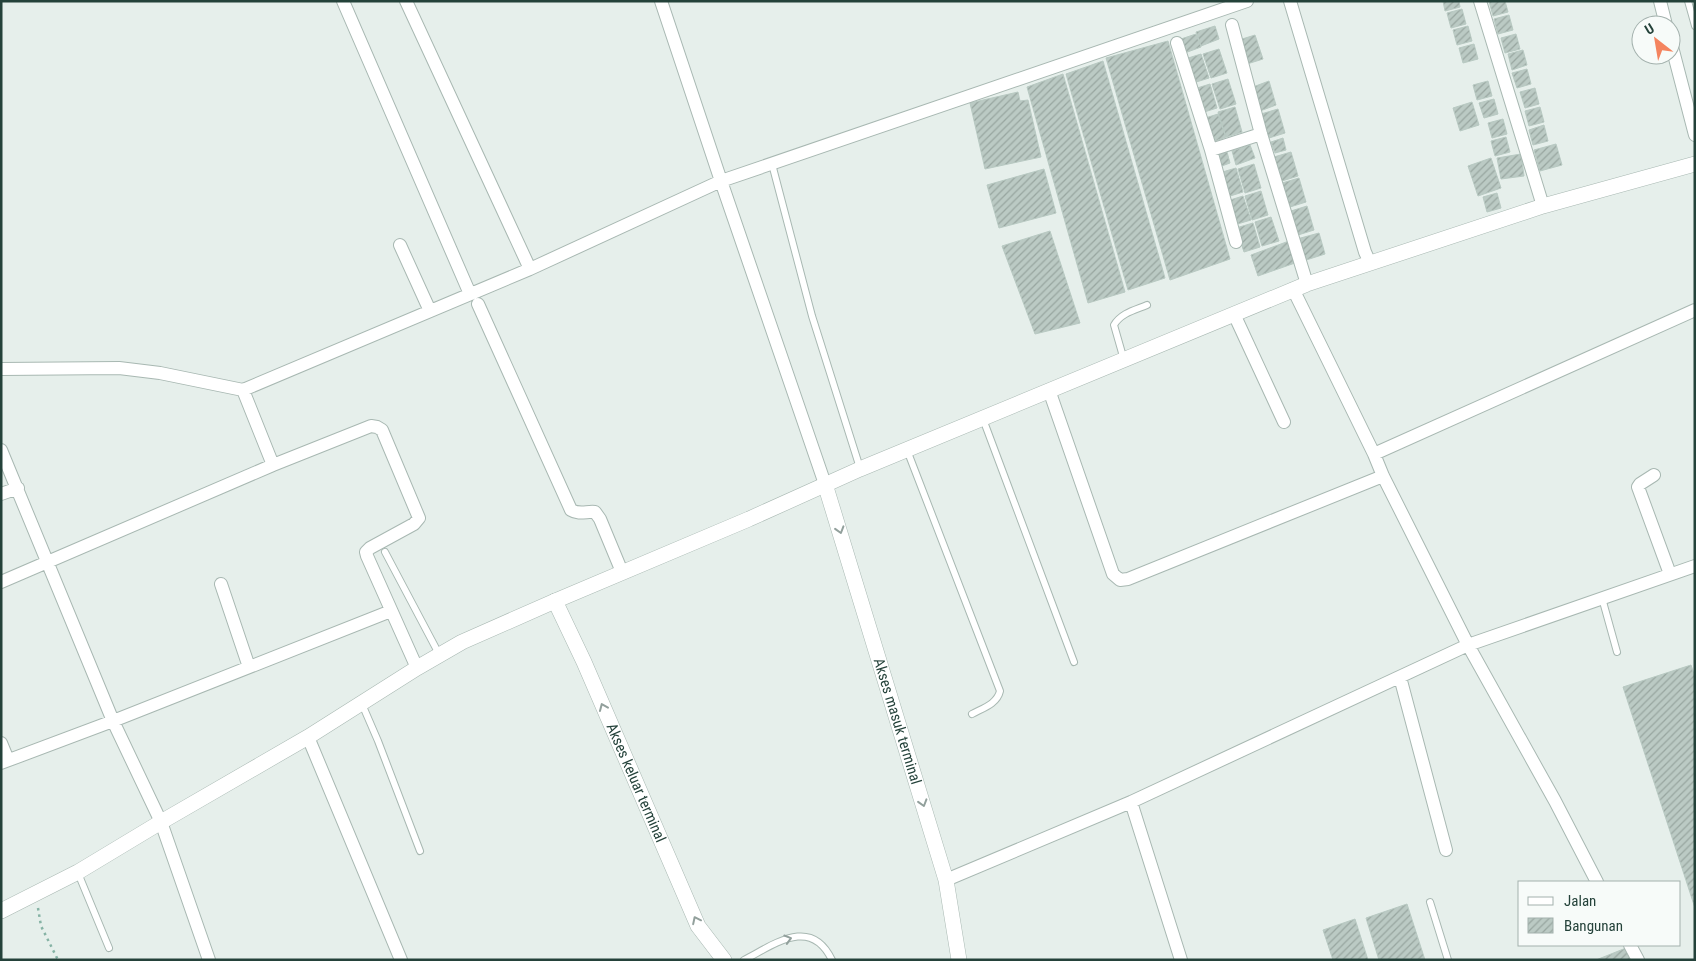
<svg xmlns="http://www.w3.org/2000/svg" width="1696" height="961" font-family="'Roboto Condensed',sans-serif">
<defs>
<pattern id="building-hatch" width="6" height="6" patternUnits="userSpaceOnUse" patternTransform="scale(1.25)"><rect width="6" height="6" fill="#bbcac4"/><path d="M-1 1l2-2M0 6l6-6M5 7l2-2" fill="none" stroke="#98a6a0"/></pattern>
</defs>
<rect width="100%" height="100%" fill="#e6efeb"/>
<!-- building -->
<path fill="url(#building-hatch)" stroke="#b8c9c2" d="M1443,1H1459L1460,7L1445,11Z
M1489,1H1505L1508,12L1493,16Z
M1462,9L1466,24L1451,28L1447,13Z
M1509,15L1513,30L1498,34L1494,19Z
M1215,26L1219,39L1201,46L1196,32Z
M1468,26L1472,41L1457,45L1453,30Z
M1196,34L1201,47L1182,54L1178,40Z
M1516,34L1520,49L1505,53L1501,38Z
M1255,35L1263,59L1247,64L1239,40Z
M1168,41L1230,259L1170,280L1106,58Z
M1474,44L1478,59L1463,63L1459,48Z
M1219,49L1227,73L1211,78L1203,54Z
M1523,50L1527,65L1512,70L1508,54Z
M1201,54L1209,78L1193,83L1185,59Z
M1103,61L1165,278L1128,290L1066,74Z
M1527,69L1531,84L1517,88L1512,73Z
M1063,74L1125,292L1088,303L1027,87Z
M1228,79L1236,104L1220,109L1212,84Z
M1269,81L1276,105L1260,111L1253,87Z
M1488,81L1492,96L1477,100L1473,85Z
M1210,84L1217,108L1201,113L1194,89Z
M1535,88L1539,104L1525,108L1520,92Z
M1018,92L1020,101L1028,100L1041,157L985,169L970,103Z
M1494,99L1498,114L1484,118L1479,103Z
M1472,102L1479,125L1460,131L1453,108Z
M1235,107L1242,132L1226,137L1218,112Z
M1540,107L1544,122L1529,126L1525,111Z
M1278,109L1285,133L1269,138L1261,114Z
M1218,114L1226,137L1210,143L1202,119Z
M1503,119L1507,134L1492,138L1488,123Z
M1544,125L1548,141L1533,145L1529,130Z
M1506,137L1510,152L1495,156L1491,141Z
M1283,138L1286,150L1275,153L1271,142Z
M1556,144L1562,165L1540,171L1534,150Z
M1250,145L1255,158L1236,165L1232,151Z
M1227,152L1230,163L1219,167L1215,155Z
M1291,152L1298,176L1282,181L1274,157Z
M1521,154L1524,176L1501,179L1497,158Z
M1491,158L1501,188L1478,196L1468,166Z
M1254,164L1261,188L1245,193L1238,169Z
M1236,168L1243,192L1227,197L1219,173Z
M1044,169L1056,213L999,228L987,185Z
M1299,178L1306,202L1290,207L1282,183Z
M1261,191L1268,215L1252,220L1245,196Z
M1497,193L1501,208L1487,212L1483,197Z
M1243,196L1251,220L1234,225L1227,201Z
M1307,206L1314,230L1298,235L1291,211Z
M1271,217L1279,241L1262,246L1255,222Z
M1253,223L1260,247L1244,252L1236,228Z
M1050,231L1080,323L1035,334L1002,246Z
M1319,233L1325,254L1303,261L1297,239Z
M1289,241L1295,263L1258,276L1251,255Z
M1691,665L1695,677V908L1623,687Z
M1407,904L1425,960H1379L1366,918Z
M1355,919L1368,960H1333L1323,930Z
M1626,948L1631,960H1596Z"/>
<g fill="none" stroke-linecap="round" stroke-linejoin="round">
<defs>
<path id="service" d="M1688,1L1695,26
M772,164L812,316L860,468
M1124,360L1114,325C1121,313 1135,310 1147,305
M983,419L1074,662
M907,450L1000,691C997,704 983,708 972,714
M385,552L439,654
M1602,598L1617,652
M362,704L378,741L420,851
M78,873L109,948
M1430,902L1448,960
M744,960C775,944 811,916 832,960"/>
<path id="minor" d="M343,1L470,294
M406,1L530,269
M661,1L721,181L825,484
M1290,1L1365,252L1370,263
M1480,1L1543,206
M1660,1L1666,25
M1232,25L1261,134L1307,284
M1177,43L1211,150L1236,242
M1671,43L1695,135
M1211,150L1261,134
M400,245L430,311
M1293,289L1374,454L1383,476L1468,645L1555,801L1597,882
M478,304L571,510C579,515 587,511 595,512L600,519L622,572
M1234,314L1284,422
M1,369L119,368L160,373L243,390
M1049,390L1113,574L1120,580L1128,579L1383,476
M1,450L113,721L161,822L209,960
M1374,454L1695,310
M273,465L243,390L530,269L721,181L1247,1
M1654,475L1640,484L1638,487L1670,574
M1,494L18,488
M1,582L273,465L371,426L377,427L382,430L419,518L414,524L370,548L366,552L367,556L417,668
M221,584L249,667
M1400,677L1446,850
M308,737L401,960
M1,743L8,760
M1,763L113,721L391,611
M1131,802L1181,960
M946,880L1131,802L1468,645L1695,566
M1630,945L1638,960"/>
<g id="tertiary">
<path id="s1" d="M825,484L946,880L959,960"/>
<path id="s2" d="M555,601L584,662L698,926L724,960"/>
<path d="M1,911L78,872L161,822L308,737L417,668L462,642L555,601L749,519L860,469L1307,284L1543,206L1695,164"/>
</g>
</defs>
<!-- service casing -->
<use href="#service" stroke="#a8b8b2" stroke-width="8"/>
<!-- minor casing -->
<use href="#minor" stroke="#a8b8b2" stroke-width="14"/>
<!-- tertiary casing -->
<use href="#tertiary" stroke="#a8b8b2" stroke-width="16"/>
<!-- path -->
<path stroke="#86b3a5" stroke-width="2.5" stroke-dasharray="2.5 4" stroke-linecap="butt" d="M38,908L41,926L58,960"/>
<!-- service -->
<use href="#service" stroke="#fff" stroke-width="6"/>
<!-- minor -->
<use href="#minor" stroke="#fff" stroke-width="12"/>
<!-- tertiary -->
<use href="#tertiary" stroke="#fff" stroke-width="15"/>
</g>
<!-- one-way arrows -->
<defs><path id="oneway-chevron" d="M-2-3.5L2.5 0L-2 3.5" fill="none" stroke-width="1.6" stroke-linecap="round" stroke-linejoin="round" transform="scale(1.25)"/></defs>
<g stroke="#92a09c">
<use href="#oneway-chevron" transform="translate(840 530) rotate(73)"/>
<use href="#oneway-chevron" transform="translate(603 707) rotate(-113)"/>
<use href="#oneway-chevron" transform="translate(923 803) rotate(73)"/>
<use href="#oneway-chevron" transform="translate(696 920) rotate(-116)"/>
<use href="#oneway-chevron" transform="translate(788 939) rotate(-17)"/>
</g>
<g text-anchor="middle" stroke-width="4" stroke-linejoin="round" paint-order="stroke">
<!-- street labels -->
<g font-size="15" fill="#24423a" stroke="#f7fbf9">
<text dy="5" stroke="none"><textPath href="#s1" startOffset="248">Akses masuk terminal</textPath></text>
<text dy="5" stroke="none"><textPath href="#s2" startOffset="199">Akses keluar terminal</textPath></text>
</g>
</g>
<!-- border -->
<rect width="1696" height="961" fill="none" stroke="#24423a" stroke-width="5"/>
<!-- legend -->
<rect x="1518" y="881" width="162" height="65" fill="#f7fbf9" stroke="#a3b1ad"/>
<rect x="1528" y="897" width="25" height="8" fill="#ffffff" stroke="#a3b1ad"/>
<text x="1564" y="906" font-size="15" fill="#24423a">Jalan</text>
<rect x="1528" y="918" width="25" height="15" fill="url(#building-hatch)" stroke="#a3b1ad"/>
<text x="1564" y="931" font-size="15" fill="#24423a">Bangunan</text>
<!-- north arrow -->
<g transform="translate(1656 40) rotate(329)"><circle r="24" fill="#f7fbf9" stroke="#a3b1ad"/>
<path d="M0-4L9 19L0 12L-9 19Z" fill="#f4845f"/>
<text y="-8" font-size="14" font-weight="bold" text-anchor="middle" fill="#24423a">U</text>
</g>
</svg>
